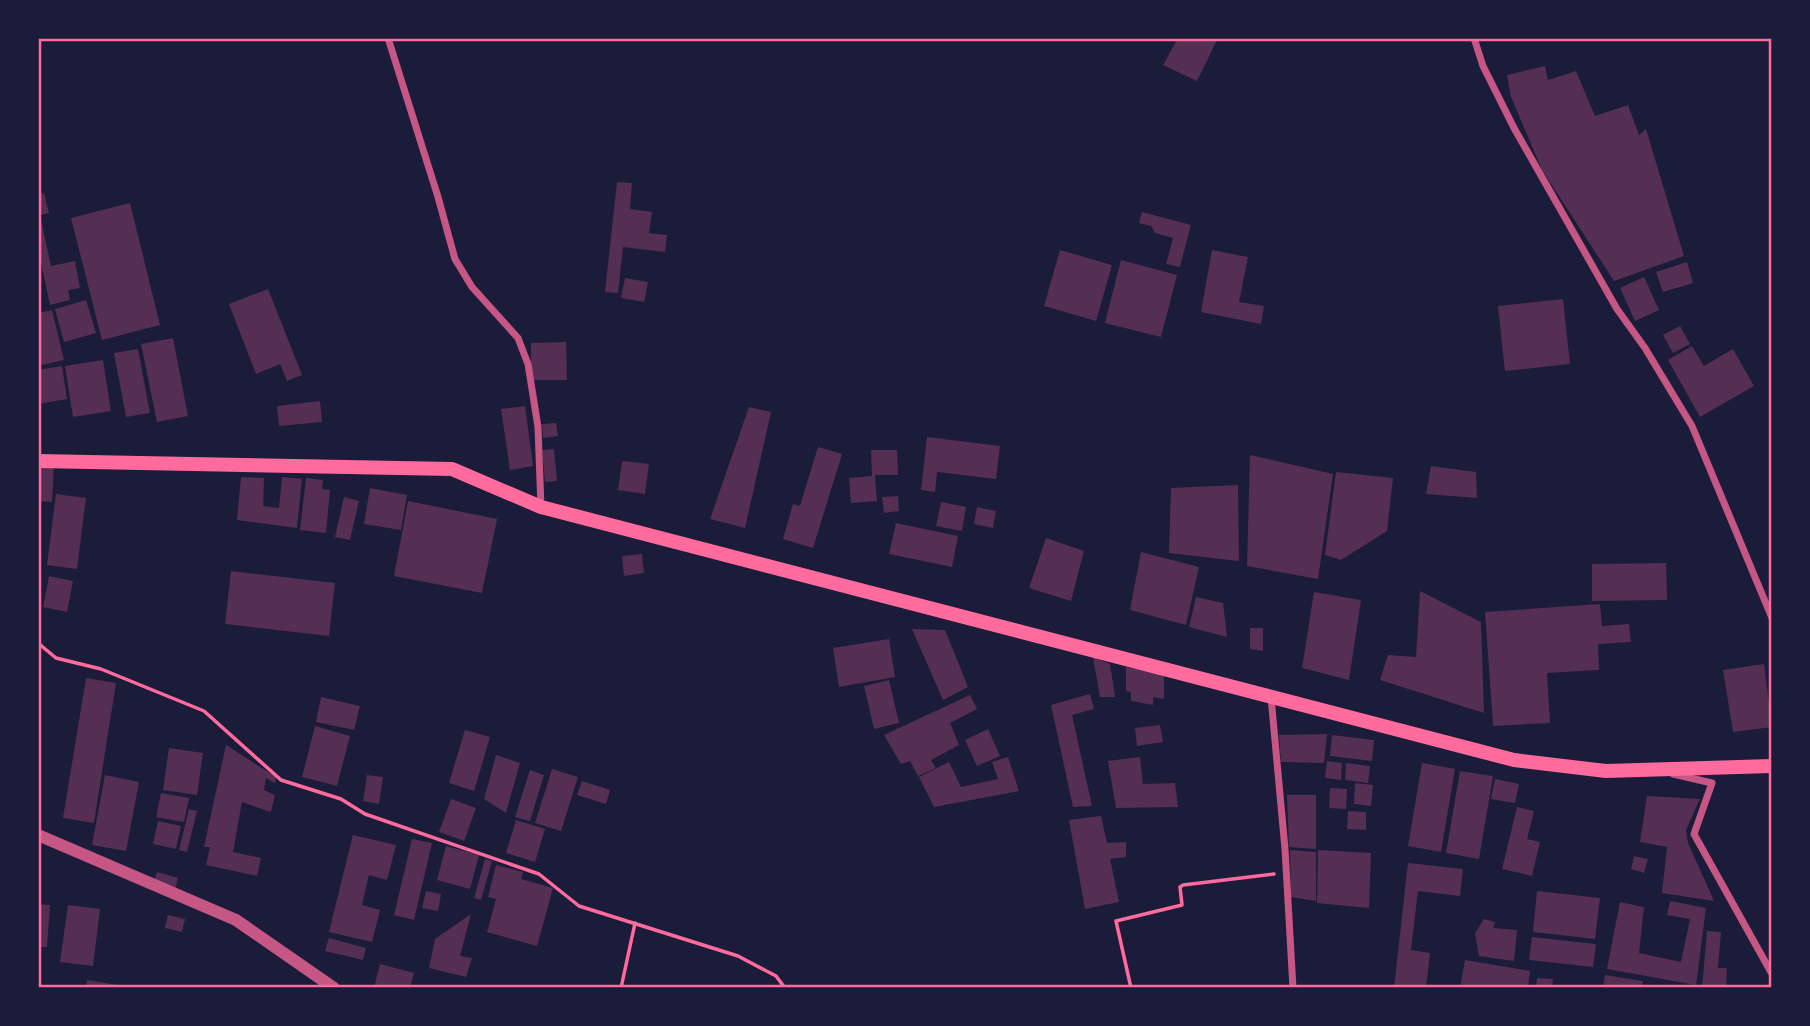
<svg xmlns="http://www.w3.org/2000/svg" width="1810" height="1026" font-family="Poppins,sans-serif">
<rect width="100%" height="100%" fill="#1b1b3a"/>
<!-- building -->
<path fill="#542f53" d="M1178,38H1218L1197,81L1163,65Z
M1545,66L1548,80L1576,71L1595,116L1628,105L1639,135L1646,129L1684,256L1614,281L1542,170L1511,97L1507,75Z
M617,182L632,183L630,209L652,212L649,233L667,235L665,252L623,247L618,293L605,292Z
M44,193L49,213L40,215L51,266L75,261L80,288L68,290L70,300L50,305L38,249V194Z
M130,203L160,325L102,340L71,218Z
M1142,212L1191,225L1180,267L1166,264L1173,238L1155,233L1151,226L1139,223Z
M1060,250L1112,265L1096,321L1044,306Z
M1212,250L1248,257L1239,302L1264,306L1261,324L1201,312Z
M1121,260L1177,275L1161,337L1105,323Z
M1687,262L1693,283L1663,292L1656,272Z
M1644,277L1659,310L1635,321L1620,288Z
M625,278L648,282L644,302L621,298Z
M268,289L302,375L287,381L280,364L256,374L229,304Z
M1563,299L1570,364L1505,371L1498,306Z
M86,300L96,333L64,342L55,309Z
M52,310L64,360L38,366V313Z
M1680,326L1690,344L1673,353L1663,335Z
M173,338L188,416L157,422L141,344Z
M566,342L567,380H531V343Z
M1692,346L1704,366L1733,349L1754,386L1700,417L1668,360Z
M138,349L150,413L126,417L114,353Z
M103,360L111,411L73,417L65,366Z
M62,366L67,399L38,404V370Z
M320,401L322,422L279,426L277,406Z
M525,406L533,466L510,470L501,409Z
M749,407L771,412L745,528L710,519Z
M556,423L558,436L543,438L542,424Z
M927,437L1000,446L996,479L937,472L935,492L921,490Z
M818,447L842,454L813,548L783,539L793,504L800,506Z
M554,449L557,481L545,482L542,450Z
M871,450H897L898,475H875L877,501L851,503L849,478L872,476Z
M1250,455L1333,474L1318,579L1247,566Z
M622,461L649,464L645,494L618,490Z
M38,463L54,464L52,502L38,501Z
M1431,466L1476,472L1477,498L1426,494Z
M1336,472L1393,478L1387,531L1341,560L1325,555Z
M241,477L264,478L263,514V506L279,508L282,477L302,479L297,528L237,520Z
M306,478L323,480L322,489L330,490L326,533L300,530Z
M1238,485L1239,561L1169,553L1171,488Z
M370,488L407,495L401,530L364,524Z
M56,494L86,498L77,569L47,565Z
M898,496L899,511L884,513L882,497Z
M344,497L359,501L350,540L335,537Z
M408,501L497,519L482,593L394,576Z
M941,502L966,507L962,531L936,526Z
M977,507L996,511L993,528L974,524Z
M896,523L958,536L952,567L889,554Z
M1046,538L1084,551L1071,601L1029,588Z
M1141,552L1199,567L1186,625L1130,610Z
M642,554L644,573L624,576L622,556Z
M1666,563L1667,600L1592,601V564Z
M231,571L335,583L329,636L225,624Z
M49,576L73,581L67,612L43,607Z
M1420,591L1481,622L1484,713L1380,680L1388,655L1416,657Z
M1314,592L1361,600L1349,680L1302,668Z
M1196,597L1223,603L1227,637L1189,627Z
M1600,604L1602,626L1629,624L1631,642L1598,644L1599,670L1547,673L1550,723L1493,726L1485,612Z
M1250,628H1263V651L1250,649Z
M912,629L945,630L968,687L943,700Z
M889,639L895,677L839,687L833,648Z
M1093,657L1110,664L1115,697H1100Z
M1764,664L1772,727L1733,732L1723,670Z
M1126,667L1164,674V699L1153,697V705L1131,701V692L1126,691Z
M86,678L116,683L94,823L63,818Z
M889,680L899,723L874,729L864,686Z
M1090,694L1094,709L1072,715L1092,806L1073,807L1051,705Z
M970,695L977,709L950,723L959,745L931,760L936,768L918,776L910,761L901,764L884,735Z
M321,697L360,706L354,730L316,722Z
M1160,725L1163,742L1137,746L1135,728Z
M315,726L350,736L337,786L302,777Z
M988,729L1000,756L977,766L965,740Z
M465,730L490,737L474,791L449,783Z
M1327,734L1324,763L1281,762L1279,735Z
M1332,735L1374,740L1372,761L1330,756Z
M226,745L276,777L275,783L266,778L264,790L275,795L271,812L242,802L233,852L261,858L257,876L206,865L210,847H204Z
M169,748L203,753L197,795L163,790Z
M496,755L520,763L506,813L484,799Z
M1008,757L1019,791L934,807L919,777L949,762L961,787L998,779L992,762Z
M1140,757L1143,784L1175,783L1178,807L1116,808L1108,761Z
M1327,761L1342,763L1341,780L1325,778Z
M1346,763L1370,766L1368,783L1345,780Z
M1422,763L1455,769L1441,852L1408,846Z
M552,769L578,777L561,831L535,823Z
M530,770L544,775L530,821L515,817Z
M1460,771L1493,776L1479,859L1446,853Z
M105,775L139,782L126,851L92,845Z
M367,775L383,777L379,804L363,801Z
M1495,779L1519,784L1515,803L1491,799Z
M582,781L610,790L606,804L577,795Z
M1355,783L1373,785L1371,806L1354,804Z
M1330,788L1347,789L1346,809L1329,808Z
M161,793L189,798L184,822L156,817Z
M1287,795H1316V849L1289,847Z
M1647,796L1700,799L1686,830L1688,843L1714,901L1662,893L1667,847L1640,842Z
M451,799L476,808L464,841L439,832Z
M1517,807L1534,811L1527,839L1540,842L1532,876L1502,869Z
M189,809L197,811L187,852L179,850Z
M1348,811L1366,812V830L1347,829Z
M1101,816L1107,843L1126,842V857L1110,859L1119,902L1085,909L1069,820Z
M516,820L545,829L535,862L506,853Z
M158,821L181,826L176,849L153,844Z
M353,835L396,845L387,880L369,875L362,905L380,910L372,942L329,932Z
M412,839L432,843L414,920L394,915Z
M446,846L479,855L470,889L437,880Z
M1290,850L1316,852V901L1291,897Z
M1318,850L1371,853L1369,908L1317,903Z
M1634,856L1648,859L1644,873L1631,869Z
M485,859L492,861L481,900L474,898Z
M1408,863L1463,869L1460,896L1418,891L1411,950L1430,953L1426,988H1394Z
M496,865L523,872L521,879L553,888L537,946L487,932L496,899L488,897Z
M157,872L178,878L175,890L153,885Z
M426,891L441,894L438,911L422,908Z
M1537,891L1600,898L1595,939L1533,932Z
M1670,901L1706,908L1696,985L1607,969L1620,902L1644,907L1639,953L1681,962L1690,919L1667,915Z
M38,904L50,905L47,947H38Z
M68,905L100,909L93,966L60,962Z
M471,914L460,956L472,958L466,977L429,968L435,939Z
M168,915L185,919L182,932L165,928Z
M1484,919L1495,922L1493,928L1517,930L1514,961L1479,956L1475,933Z
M1707,931L1721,932L1718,968H1727L1726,988H1702Z
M1532,937L1596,944L1593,967L1529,960Z
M329,938L366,948L363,960L325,951Z
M1465,960L1530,971L1528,988H1460Z
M380,964L414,973L410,988H374Z
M1605,975L1643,981L1642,988H1603Z
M1537,978L1553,979L1552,988H1536Z
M87,980L124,986V988H86Z"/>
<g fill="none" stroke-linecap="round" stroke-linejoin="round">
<!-- path -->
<path stroke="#ff6b9d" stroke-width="3.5" d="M38,643L56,658L101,669L204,711L281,780L341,799L365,814L539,874L579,906L738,956L776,976L785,988
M621,988L635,923
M1131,988L1116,921L1182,905L1180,887L1183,885L1274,874"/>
<!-- minor -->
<path stroke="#c65784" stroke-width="7" d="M388,38L438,197L455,259L472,287L518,338L528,364L538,427L541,507
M1474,38L1483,66L1514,128L1617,309L1645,348L1692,426L1772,618
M1271,697L1285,849L1293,988
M1673,774L1712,783L1694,834L1772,974"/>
<!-- tertiary -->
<path stroke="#c65784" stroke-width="12" d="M38,835L236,920L334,988"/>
<!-- secondary -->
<path stroke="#ff6b9d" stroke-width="14" d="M38,461L452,469L541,507L1514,760L1606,771L1772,766"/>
</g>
<!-- border -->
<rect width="1810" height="1026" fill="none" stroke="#1b1b3a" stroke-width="80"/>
<rect x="40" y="40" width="1730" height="946" fill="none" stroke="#ff6b9d" stroke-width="2.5"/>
</svg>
